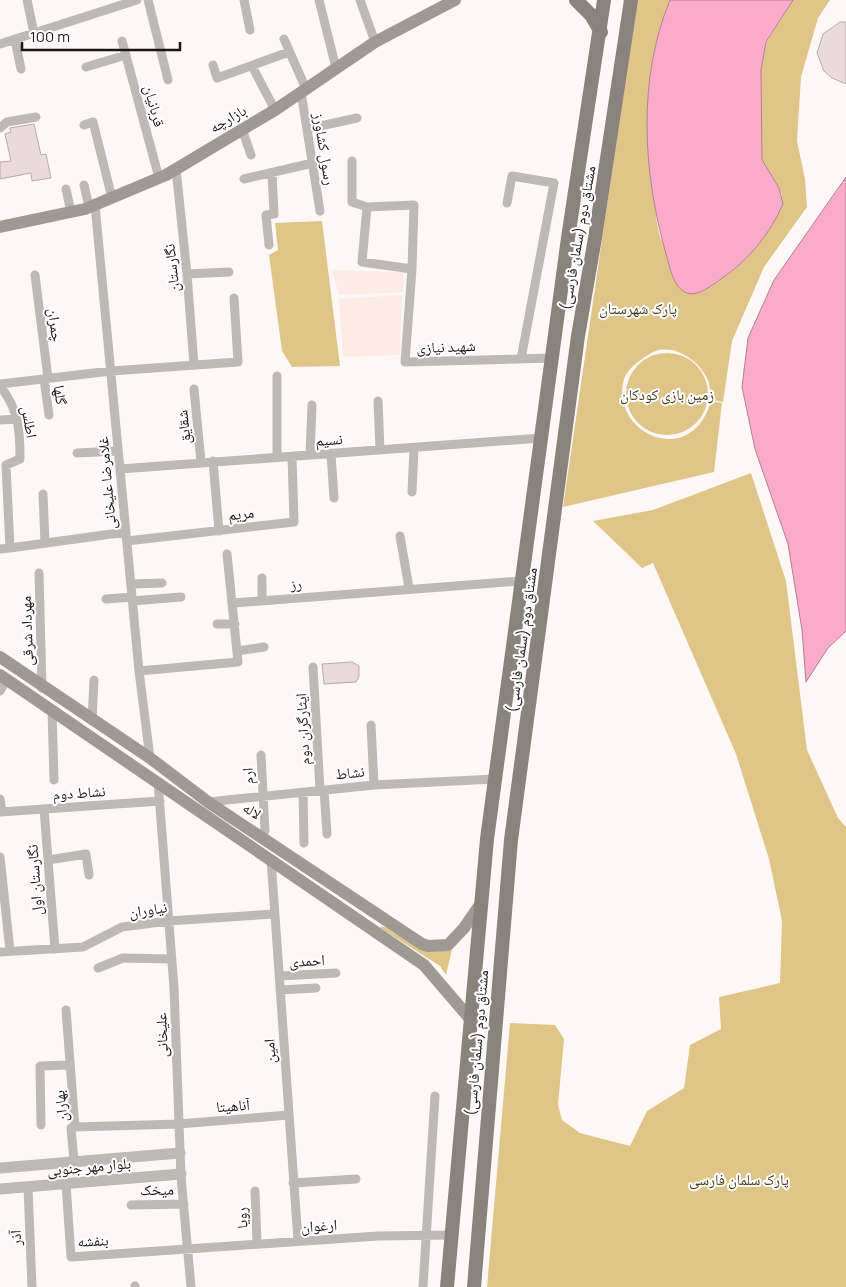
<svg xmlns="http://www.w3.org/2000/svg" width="846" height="1287" font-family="Manrope,'Noto Naskh Arabic',sans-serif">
<rect width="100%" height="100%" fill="#fdf8f6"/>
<!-- built -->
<path fill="#fdece6" d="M332,270L404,272L403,292L339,295Z
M402,295L400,355L343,357L339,299Z"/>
<!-- green -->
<path fill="#dfc688" d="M637,0H670C644,63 644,133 654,199C656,213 657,232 663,244C671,259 691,277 702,291L731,272L747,258L782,195L762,160L760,151L761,70L763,54L766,43L793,0H830L818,18L801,77L797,141L805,179L807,207L764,267L732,341L723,402L712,400C710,393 710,384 707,378C697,358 669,340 648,355C639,361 627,369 624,379C609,433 691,471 711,401L722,403L714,472L563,507Z
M322,221L340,366L292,367L282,351L269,255L278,250L275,223Z
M626 394a41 41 0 1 1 82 0a41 41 0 1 1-82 0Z
M751,473L786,581L807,750L838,818L846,827V1287H487L510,1023L555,1025L564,1039L558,1105L562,1120L580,1133L630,1146L647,1111L684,1088L690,1045L721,1029L719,997L780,983L782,921L769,859L736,754L653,563L642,568L593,521L653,510Z
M379,927H385L401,937L453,945L446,975L440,966Z"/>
<!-- water -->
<path fill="#faabc9" stroke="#b77e93" d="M670,0H793L766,42L761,70L762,160L779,188L783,204C770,234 748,261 721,279C712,285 698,297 687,293C673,288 670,267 666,254C643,173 637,80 670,0Z
M846,177V631L828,648L806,682L802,630L788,544L755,449L742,387L748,338L774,280Z"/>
<!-- building -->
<path fill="#e9dbdb" stroke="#b8abab" d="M840,22H846V84L832,78L824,71L817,53L823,34Z
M34,124L41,155L46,154L51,178L32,181L31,173L0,179V162L11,161L5,134L11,132L10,128Z
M352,662L359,666V676L356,682L324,684L322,664Z"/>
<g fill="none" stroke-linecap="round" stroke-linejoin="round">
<!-- minor -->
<path stroke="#bdb9b5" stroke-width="9" d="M27,0L34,33
M148,0L168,80
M244,0L250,30
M319,0L336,68
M360,0L375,42
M284,39L306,89
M15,40L21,69
M122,41L159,178
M0,44L137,0
M213,65L217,78L289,52
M252,66L275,110
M86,67L126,55
M301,92L320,211
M84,125L93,122L112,198
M0,128L7,122L36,117
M242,129L251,155
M307,129L357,118
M352,161V202L367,207
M176,169L187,274L194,365
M244,179L313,163
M84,185L89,207
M66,189L71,212
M507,203L512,176L554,183L521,359
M95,205L139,671L150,758
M269,245L266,215L274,214L272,173
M412,269L414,205L367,207L362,262L412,269L405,362L552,358
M187,274L229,272
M35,275L48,378
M44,379L49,415
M0,384L111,371L238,362L234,298
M0,386C19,410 20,429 20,459L6,465L10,548L0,549
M194,389L201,462
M378,401L380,450
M1,420L17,419
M77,453L118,451
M331,454L334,498
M310,455L312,405
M277,457V376
M213,461L219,531
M120,469L541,438
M412,492L414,448
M43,494L45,543
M400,536L409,588
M127,541L294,522L292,456
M10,548L126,532
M39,573L42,688
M262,578V600
M131,584L162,583
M106,599L132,597
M132,601L181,597
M233,603L521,581
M217,624H235
M237,651L264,647
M313,667L320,790
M139,671L238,662L227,554
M0,691L6,680
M52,710L54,780
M92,721L94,680
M371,725L374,785
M261,755L265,831
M158,782L174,988L181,1177L191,1287
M324,790L327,834
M303,792L304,843
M0,799L2,812
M208,802L374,785L495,779
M44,809L55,949
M0,812L160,801
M0,857L10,951
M271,859L298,1241
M48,860L86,854L89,875
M0,952L83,947L122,927L168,921L274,914
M98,968L123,958L172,959
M279,976L336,973
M280,990L316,988
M66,1010L75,1127L179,1124L289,1115
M41,1125L40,1066L70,1065
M74,1161L71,1128L75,1127
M293,1183L356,1179
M66,1184L71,1257L378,1236L452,1235
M28,1187L32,1287
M255,1191L257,1243
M131,1205L184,1204
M135,1287V1286
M423,1287L435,1096"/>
<!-- tertiary -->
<path stroke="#bdb9b5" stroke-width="11" d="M0,1168L180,1153
M0,1189L181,1174"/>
<!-- secondary -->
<path stroke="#9f9994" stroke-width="12" d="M0,227L85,209L166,175L275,110L375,42L455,0
M0,657L150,758L208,802L422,944L428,946L448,945L464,928L482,902
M0,675L424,965L471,1020"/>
<!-- primary -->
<path stroke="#8a837c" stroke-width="14" d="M576,0L591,15L601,32
M447,1287L487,839L568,238L604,0
M474,1287L511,840L578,336L595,238L631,0"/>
</g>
<g text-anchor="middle" stroke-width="4" stroke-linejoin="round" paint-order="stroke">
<!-- street labels -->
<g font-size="15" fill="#1b1615" stroke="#fff">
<text transform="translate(154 106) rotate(75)" y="5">قربانیان</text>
<text transform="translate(228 119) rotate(-30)" y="5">بازارچه</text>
<text transform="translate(324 149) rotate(81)" y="5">رسول کشاورز</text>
<text transform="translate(578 238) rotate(-80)" y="5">مشتاق دوم (سلمان فارسی)</text>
<text transform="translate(172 268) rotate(-96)" y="5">نگارستان</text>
<text transform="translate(55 325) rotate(83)" y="5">چمران</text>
<text transform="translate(446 347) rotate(-2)" y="5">شهید نیازی</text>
<text transform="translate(60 395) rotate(82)" y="5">گلها</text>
<text transform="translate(29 422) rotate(80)" y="5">اطلس</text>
<text transform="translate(184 427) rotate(-96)" y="5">شقایق</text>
<text transform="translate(329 440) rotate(-4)" y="5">نسیم</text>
<text transform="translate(107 483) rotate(-95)" y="5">غلامرضا علیخانی</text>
<text transform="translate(241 514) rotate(-7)" y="5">مریم</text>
<text transform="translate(296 584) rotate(-5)" y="5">رز</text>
<text transform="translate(27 631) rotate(-92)" y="5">مهرداد شرقی</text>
<text transform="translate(522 640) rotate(-82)" y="5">مشتاق دوم (سلمان فارسی)</text>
<text transform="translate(303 729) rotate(-93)" y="5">ایثارگران دوم</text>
<text transform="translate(350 773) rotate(-6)" y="5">نشاط</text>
<text transform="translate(248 776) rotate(-93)" y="5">ارم</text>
<text transform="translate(79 793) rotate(-4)" y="5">نشاط دوم</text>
<text transform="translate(252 811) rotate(33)" y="5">لاله</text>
<text transform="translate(35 880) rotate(-94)" y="5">نگارستان اول</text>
<text transform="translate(148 910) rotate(-8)" y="5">نیاوران</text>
<text transform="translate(307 961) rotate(-3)" y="5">احمدی</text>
<text transform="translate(162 1035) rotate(-92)" y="5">علیخانی</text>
<text transform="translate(477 1043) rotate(-85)" y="5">مشتاق دوم (سلمان فارسی)</text>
<text transform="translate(270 1051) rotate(-94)" y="5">امین</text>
<text transform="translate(61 1106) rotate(-97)" y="5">بهاران</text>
<text transform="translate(233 1106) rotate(-4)" y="5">آناهیتا</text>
<text transform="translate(89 1167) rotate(-5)" y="5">بلوار مهر جنوبی</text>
<text transform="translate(157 1190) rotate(-1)" y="5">میخک</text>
<text transform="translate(242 1218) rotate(-93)" y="5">رویا</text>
<text transform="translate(319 1226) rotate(-4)" y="5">ارغوان</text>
<text transform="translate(16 1238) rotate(-92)" y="5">آذر</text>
<text transform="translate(93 1241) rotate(-3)" y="5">بنفشه</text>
</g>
<!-- park labels -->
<g font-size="15" fill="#473a1a" stroke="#fff">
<text x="638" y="314">پارک شهرستان</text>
<text x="667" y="400">زمین بازی کودکان</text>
<text x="739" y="1185">پارک سلمان فارسی</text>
</g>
</g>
<!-- scale -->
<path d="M22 42v8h158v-8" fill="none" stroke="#1b1615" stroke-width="2.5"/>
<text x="30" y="42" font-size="15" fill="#1b1615" stroke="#ffffff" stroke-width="4" paint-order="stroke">100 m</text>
</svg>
